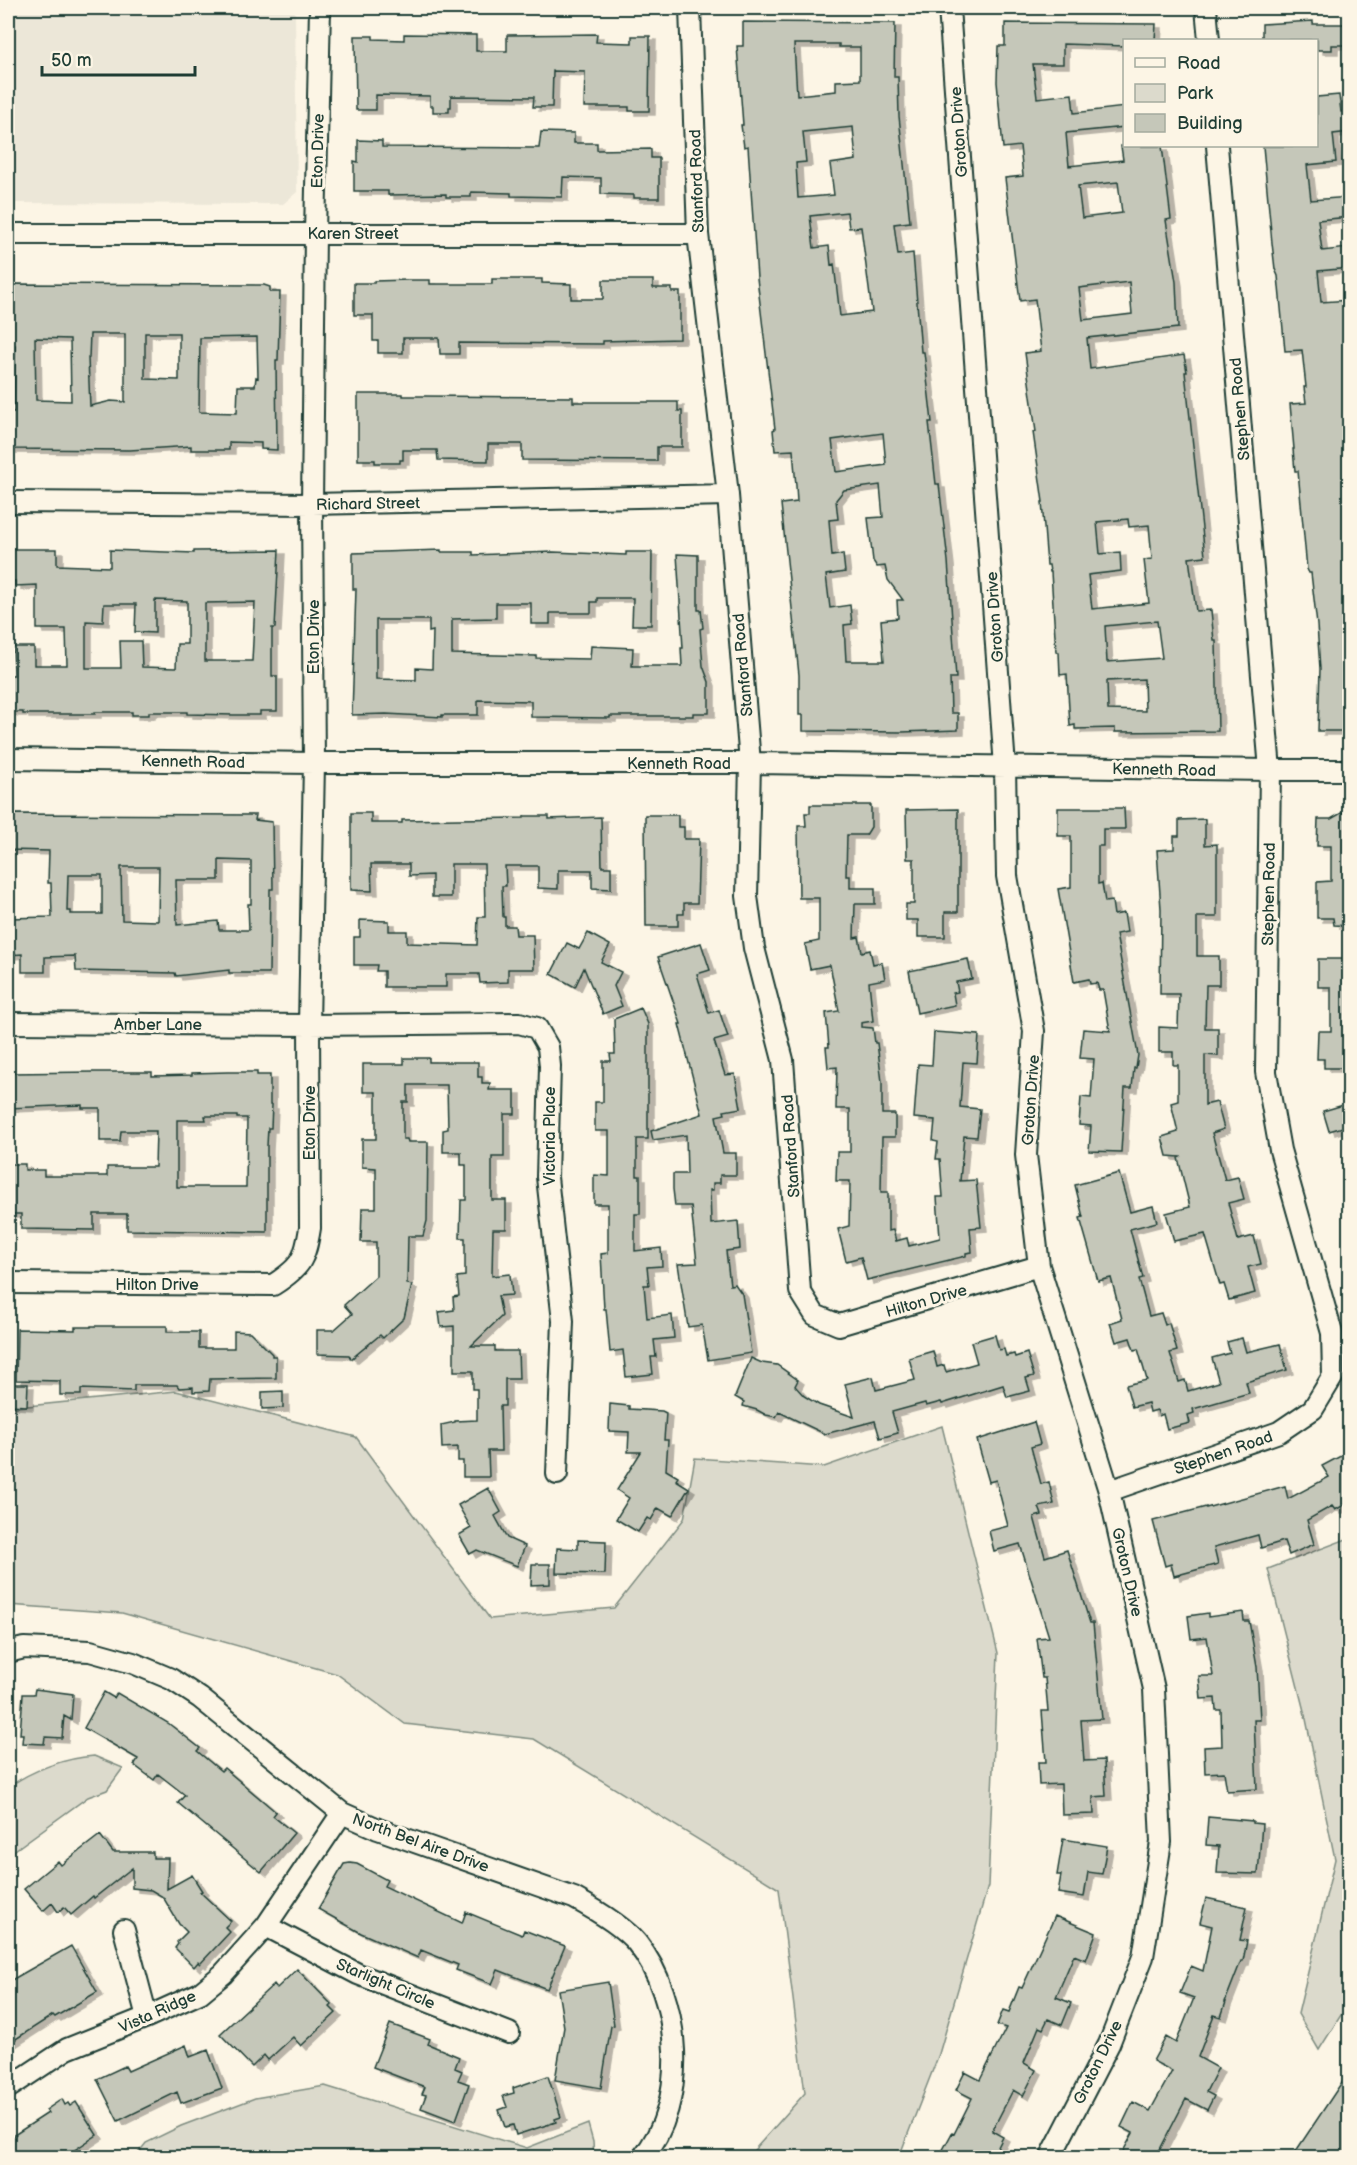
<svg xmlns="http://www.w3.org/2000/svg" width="1357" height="2165" font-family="'Balsamiq Sans',sans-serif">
<defs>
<filter id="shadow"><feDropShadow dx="6" dy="4" stdDeviation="0" flood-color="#0004"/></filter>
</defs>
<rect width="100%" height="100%" fill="#fcf5e5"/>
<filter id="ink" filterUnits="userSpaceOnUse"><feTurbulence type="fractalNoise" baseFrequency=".0167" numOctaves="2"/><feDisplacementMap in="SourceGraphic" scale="12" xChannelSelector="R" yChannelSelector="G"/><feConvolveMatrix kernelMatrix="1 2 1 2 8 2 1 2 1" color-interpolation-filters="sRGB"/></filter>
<g filter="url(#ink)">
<!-- built -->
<path fill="#ece7d8" d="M8,8H295L297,192L283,204L8,203Z"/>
<!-- green -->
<path fill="#dcdacc" stroke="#7e8c80" stroke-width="1.5" d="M176,1391L356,1437L490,1619L614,1608L684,1519L695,1458L824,1467L942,1426L998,1653L988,1886L939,2054L899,2157H748L805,2093L779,1889L534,1739L405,1724L337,1674L122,1613L8,1605V1408Z
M1349,1538V2007L1341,2015L1319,2050L1298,2014L1335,1859L1306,1719L1268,1569Z
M94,1756L123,1768L107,1790L88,1797L15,1850L8,1860V1787C33,1770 64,1758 94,1756Z
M325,2086L527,2148L588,2124L593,2142L594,2157H135L146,2143L181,2126L255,2098Z"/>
<!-- building -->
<path fill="#c5c7b9" stroke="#1f3d34" stroke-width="1.5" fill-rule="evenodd" filter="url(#shadow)" d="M1313,21V24H1350V45H1332V50H1317V40H1262V24Z
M743,22L895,23L894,77H898L899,116L910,222L894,224L898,255L913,253L921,352H924L932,422H929L936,484H939L948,561L956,678H950L951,713H958V730L902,732L803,731V715H799V675L781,504L797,502L796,486L793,450L775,451L773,430L775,429L757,278L748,146L744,147L741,125H743L737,46H743ZM794,44H839V47H860V80L836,81V91L797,95ZM853,127L856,160L830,164L834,195L798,198L796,163L806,162L803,132ZM847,212L849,228L861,227L872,312L840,316L834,264L831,265L829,246L814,248L810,216ZM883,433L886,465L836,472L832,440ZM880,485L883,517L868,518L873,561L877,567L885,566L888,580L903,600H897L898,618L881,620L884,661H846L844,625L852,624L850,605L830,608L826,575L845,572L843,554L832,556L829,520L838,519L836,500L844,490Z
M1005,23L1156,24L1155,40H1125V46L1063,44V64H1033L1037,98L1072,94L1074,113L1125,107V127L1066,133L1069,166L1123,160L1121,146H1162L1171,219L1166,220L1176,282L1178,328L1087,338L1090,369L1184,355L1187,372H1185L1205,556L1189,558L1196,611L1211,610L1214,641H1216L1218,731L1115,732V728L1075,729V725L1070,726L1067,674L1060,675L1059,652H1056L1051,572H1050L1049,565H1047L1042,502H1043L1033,432H1036L1025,353L1041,351L1035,299L1020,301L1005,178L1023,176L1020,146L1003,148L997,82L998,46H1005ZM1118,182L1122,213L1082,218L1078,186ZM1129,282L1132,314L1083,320L1079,288ZM1128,519L1129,527L1149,525L1152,559L1144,560L1149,603L1092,609L1088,575L1121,571L1120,552L1100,554L1097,522ZM1157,621L1162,658L1107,662L1105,626ZM1144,679L1145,711L1108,710L1107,681Z
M404,34L476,35V51H507V35L597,34L596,42L632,43V36H650L649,111H629V107H584L585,72L553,71L552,107H533L534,97L451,96V107H449V112H433V106H430V96L376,95V110H356L355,36H373V39L404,40Z
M1339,95L1341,112L1350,111V132L1333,134L1336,162L1307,165L1311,200L1350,197V217L1318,220L1322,251L1348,248L1350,268L1318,271L1321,302L1350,300V557H1347L1350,585V731H1318L1320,669L1317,625L1311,573H1309L1307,569L1298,471H1295L1293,449H1294L1290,404L1306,403L1304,387H1306L1302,350L1285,351L1278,276L1275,269L1272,243L1263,146H1317V97Z
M541,132L574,133V143H597V150L651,149V158H659V198H634V195L601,194V178L563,177L562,197L511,196V193L471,192V197H446V194L388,195V191H354V161L358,162V140L382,141V147L539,148Z
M492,279H542V283L571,284V299H603V280H653V288H672V292H680V339L603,341V344L459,343V354H440L439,338H403V353H378V341H373V315H354V283H374V281L408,280H430V284H492Z
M8,284L264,285L270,287V292H280L278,360H276L277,450L261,449V443L229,442V450H191V446L130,450L8,449V412H14L15,345L8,346ZM145,333H179V380L145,379ZM90,334H125V402L111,401L90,406L88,358H89ZM257,337L258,378L256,377L255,386H238L237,413L199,412L200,338ZM35,338L70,339L71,401L36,400Z
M358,394H403V396H422L573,397V402H678V411H682V447H657V461L522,460V444H488V461L438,460L437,450H403V460H400V463H375V460H358Z
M8,549H57V565L110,567V550L194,553V551L279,550L275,628H272V676H277V711H260V715H234L187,714V712H149V715H132V712H95V714H23V712H8V675H14L13,647H34V665H67L66,629H37V585L15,586V581H8ZM155,600L187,601V644H177L176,668L142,667L141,641H120L121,668H86V621L103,622L104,604H136L135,632L155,633ZM255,602L252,661H205V603Z
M441,550V552H473V555L553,552L626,555V552H652L651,625H632L633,598H597V602H591V613H550V624H531V603H496V618L452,619V654L536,656V658L590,659L591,646L633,648L632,666H682L681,648H683L677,554L698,555V610H701L703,628L700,629L703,666L709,682V713H693V716H610V718L531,717V701L478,700V715H442V717L386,714L352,715L356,589H353V553ZM376,620H429V632L433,631L432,669L416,668V680L376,679Z
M810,805H871V827L866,835H847L846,876H850V888H875V904H855L854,938L859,937L862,952L870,950L873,964L882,962L885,979L869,982L873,1021L861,1023V1027L873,1028L875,1043H877L882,1082V1114H895V1137H882L881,1192H888V1231L893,1230L896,1241L907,1238L909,1246L940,1238L937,1197H943L940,1159H936L938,1142L933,1141L935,1120L914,1118L918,1064L932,1065L934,1032L979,1035L977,1063L963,1062L960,1107L980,1109L977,1137L964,1136L960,1181L976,1180L981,1227L970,1228L972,1252L966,1253V1256L867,1280L861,1257L846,1261L838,1229L849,1226L850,1181H836L837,1152H850V1109H836L837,1067L828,1068L826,1047H829L826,1013L839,1011L830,965L810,969L805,944L819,941V898H799L798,826H806L805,813H810Z
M1058,808H1124L1125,829H1103V846H1098V884L1102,883L1105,902L1112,901L1114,915L1124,913L1127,932L1116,934L1138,1055L1136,1068H1134L1132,1088H1125L1121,1152L1089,1151L1091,1126L1079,1125L1081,1097L1091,1098L1094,1059L1080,1058L1083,1029L1110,1031L1103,990H1099L1097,983L1090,984L1089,979L1074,982L1058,889L1071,887V836H1058Z
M1350,808V926L1334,925L1333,918H1317V882L1331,881V846H1317L1318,819H1331Z
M958,809V912H945V937H918V920H906V904H914V859H907L906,810Z
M351,813H371V823H402V820L524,818V816H549V819L601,817L602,867H611V889L592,888V870H558V889L538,888V866H505L506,886H502L503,917H505V926H515L516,935H533L534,969H508V982L480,983L479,974H446V987H384V971H376L377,965H354V937H360V920L389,921V931H407V943L477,945L478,917H485L484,864H451V897H432V875L409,876V864H371L372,891L351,890Z
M8,814L256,815L255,820L272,822L273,889H270L269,973H229V970L176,976L175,973L76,971L75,956L45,957V972H22V954L8,955V918L52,917L51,883H48L49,851L8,850ZM219,860L251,861V904H248L249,930H219L218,921L177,925L176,880H219ZM121,867H159L158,921L122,920ZM68,875H102V914H71V911H67Z
M645,815H678V827H684V839H699L697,903H684V914H678V926H646Z
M1205,819V845L1217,844V917H1197V956H1219V985H1206L1205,1028H1218V1056L1205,1055V1105L1217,1102L1224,1129L1212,1133L1225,1180L1238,1177L1244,1199L1228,1203L1238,1240L1254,1236L1261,1264L1248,1267L1255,1293L1229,1300L1224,1284L1220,1285L1205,1234L1174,1241L1166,1213L1190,1207L1178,1158L1180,1157L1167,1156L1162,1137L1178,1132L1171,1103L1178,1101V1065H1173V1052H1159V1027L1178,1028L1179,994H1160L1161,909L1157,850L1174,849V836H1179V820Z
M588,933L610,945L601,962L621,972L614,986L622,1006L603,1014L584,968L575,987L551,974L567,943L579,949Z
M701,943L710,970L697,974L709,1013L719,1010L728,1037L714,1041L725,1075L735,1074L741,1108L724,1111L725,1114L716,1116L723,1153H736V1175H720V1183H713V1190H710L711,1224L738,1221L740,1249L726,1251L730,1285L735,1284L742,1294L751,1353L708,1360L702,1325L688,1327L678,1264L697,1263L691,1206H675L673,1189V1174H687L686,1135L653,1140L651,1131L702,1114L679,1024H681L658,957Z
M968,959L972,979L956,982L958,992L953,993L955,1005L917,1013L909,971Z
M1318,959H1350V1068H1324V1059H1317L1318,1031H1331V987H1318Z
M641,1008L648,1024V1139H637V1176H640V1214H635V1251L661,1248L662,1266L647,1267L649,1285H644L647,1318L672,1315L674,1338L654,1340L656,1357H651L653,1374L626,1377L623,1350L610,1352L606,1309H604L601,1254L608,1253V1204H594V1175L609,1176V1131H595V1102H603V1061H611L610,1054H615L614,1019Z
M404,1058H429V1062H478V1077H482V1083H490L489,1090H515V1114H504V1157H492V1200H506V1229H493L492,1276L510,1274L512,1295L498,1296L502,1316L471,1346H495V1351H518L519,1379H505V1406H500L501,1451H488L489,1477H463V1461H458V1447L442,1448L441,1425L455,1422V1421L477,1420V1389H473V1371H454V1326L441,1327L439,1312L454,1310L453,1297L459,1296L457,1277L465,1276V1238H460L461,1200H466V1165H461V1152H443V1130L448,1129L447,1085H408V1102H403V1139H407L408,1142H428L427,1221L423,1236H408L407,1284L412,1285L404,1318L383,1338L380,1335L351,1359L349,1355L317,1354V1330H334L352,1314L344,1305L376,1276V1242H361L362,1208H376V1168L362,1167V1139H376V1092H363V1064H404Z
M95,1072H152V1076L192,1075V1073L228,1072H257V1075H270V1105H272L271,1128H268L267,1146V1232L127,1230V1214H94V1230L21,1229V1214H8V1164H25V1170H44V1176H107V1167H155L156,1131H121L120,1141H100V1108H82V1105L8,1108V1075L11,1074V1073ZM205,1116H237V1118H247L246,1187H177V1120H206Z
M1350,1103V1125L1329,1131L1323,1111Z
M1119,1173L1130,1212L1153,1206L1157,1222L1130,1229L1143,1278L1139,1279L1149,1316L1161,1313L1165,1325L1169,1323L1177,1351L1170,1353L1179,1382L1185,1380L1188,1391L1219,1382L1212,1358L1230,1353L1227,1342L1242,1338L1246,1352L1280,1344L1287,1370L1246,1382L1249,1393L1193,1409L1194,1413L1188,1415L1190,1423L1167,1429L1163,1414L1159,1416L1157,1410L1150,1412L1148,1403L1132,1407L1126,1385L1147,1380L1138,1349L1134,1350L1130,1338L1116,1342L1110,1323L1122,1319L1111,1278L1098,1281L1080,1218L1083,1217L1075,1185Z
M91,1326H167V1332H199V1348H234V1331L250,1332L272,1354V1356H276V1378L210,1379L209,1391L193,1392V1387L179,1388L177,1385H134V1391L81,1389V1395H60V1381L16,1380L17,1329L75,1330V1327H91Z
M995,1335L999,1350L1004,1349L1006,1356L1014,1354L1015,1357L1027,1353L1034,1376L1026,1378L1030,1391L1007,1397L1003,1385L942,1404L941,1402L926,1406L925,1403L892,1412L898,1433L880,1438L875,1421L825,1434L779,1412L776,1417L766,1415L757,1410L743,1406L744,1402L735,1397L751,1358L762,1363L777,1365L798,1380L795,1386L804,1396L819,1405L854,1417L845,1384L873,1377L876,1390L915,1380L909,1358L933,1351L937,1367L944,1365L946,1372L977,1363L971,1342Z
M9,1384H28L27,1406L8,1405Z
M283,1391V1408L262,1409V1392Z
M610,1404L629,1406V1409L662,1411L666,1413L664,1440H668L666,1470L678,1477L676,1480L689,1488L672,1516L658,1508L651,1520L647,1518L638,1532L616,1519L629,1498L617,1490L641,1452H628L629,1432L609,1431Z
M1034,1422L1040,1444L1031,1447L1041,1484L1049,1482L1054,1504L1039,1507L1042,1515L1034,1517L1045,1557L1067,1550L1090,1623H1093L1102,1719L1081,1720L1084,1761L1104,1760L1106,1796L1093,1797L1094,1814L1062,1815L1061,1784L1039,1785L1038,1762H1046L1042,1711H1048L1045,1678H1042L1037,1638L1049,1637L1020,1544L994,1551L989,1531L1008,1526L996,1480L989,1482L977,1440Z
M1350,1451V1502L1335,1510L1332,1506L1307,1520L1314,1544L1289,1555L1284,1541L1261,1548L1258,1535L1214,1547L1218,1564L1174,1576L1171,1564L1165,1566L1153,1521L1206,1507V1508L1285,1486L1288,1499L1329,1477L1322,1466Z
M488,1488L501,1512L495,1516L507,1538L525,1546L517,1566L477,1550L470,1554L459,1535L471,1528L458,1505Z
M578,1540L606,1541L605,1574L556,1573L557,1548L578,1549Z
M532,1564H550V1584L531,1585Z
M1243,1612L1244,1621H1249L1257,1667L1260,1720H1254L1257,1789L1227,1791L1224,1772L1205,1773L1204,1747L1222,1746L1221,1710H1216L1215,1698L1201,1699L1199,1676H1213L1207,1637L1191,1639L1188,1616L1208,1613V1617Z
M35,1689L73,1694L71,1720L64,1716L62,1738L45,1737L44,1744L22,1743L23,1734H20L23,1694H34Z
M104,1692L114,1698L117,1693L168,1723L200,1748L197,1751L221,1771L224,1768L276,1812L273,1816L294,1833L261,1872L178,1803L185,1795L158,1774L154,1780L134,1765L138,1759L84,1728Z
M1208,1817L1253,1821V1823L1262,1824L1258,1874L1217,1873L1219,1846L1206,1845Z
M100,1835L113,1852H153V1858H168L167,1889L192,1875L202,1891L200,1892L231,1921L225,1927L230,1932L200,1964L198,1962L194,1967L175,1948L178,1944L177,1942L187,1932L179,1924L163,1897L151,1890L132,1888V1868L94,1898L93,1896L71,1915L64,1907L58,1912L52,1903L43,1911L24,1889L58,1861L61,1865Z
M1063,1839L1107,1846L1102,1874L1088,1872L1084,1897L1058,1893L1061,1875H1057Z
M350,1863L357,1864L387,1880L384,1886L462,1923L466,1912L522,1935L524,1930L565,1946L547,1989L498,1970L492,1984L456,1970L458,1965L421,1950L418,1958L361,1933L318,1909L344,1864Z
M1206,1898L1247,1907L1240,1940L1247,1941L1243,1961H1241L1225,2002H1226L1221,2017L1214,2015L1198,2057L1218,2068L1206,2092L1214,2096L1207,2110L1186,2099L1156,2157H1120L1133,2133L1121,2127L1133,2102L1150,2111L1172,2071L1153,2061L1166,2037L1176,2043L1194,1998L1180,1993L1191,1966L1203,1971L1212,1926L1200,1923Z
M1055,1916L1096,1933L1086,1960L1074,1955L1056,1997L1071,2003L1062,2025L1048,2019L1043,2029L1039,2027L1024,2063L1036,2070L1023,2096L1013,2090L992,2131L1003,2137L993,2157H939L952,2133L954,2134L972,2098L956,2090L965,2072L980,2080L1006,2028L997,2025L1003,2010L1009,2012L1019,1987L1022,1988Z
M71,1946L97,1992L55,2017L53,2015L8,2044V1982Z
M297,1969L332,2005L330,2007L336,2013L301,2046L293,2037L268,2060L264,2055L252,2067L220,2034L274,1984L277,1988Z
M608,1982L614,2025L611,2026L601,2088L555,2080L564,2027L558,1990Z
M390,2024L430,2039L428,2044L459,2057L455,2068L462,2071L458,2080L469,2084L456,2120L455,2121L421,2108L426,2095L422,2094L425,2087L373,2067Z
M186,2045L190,2057L208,2050L222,2088L181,2103L177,2092L118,2121L97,2079L125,2066L128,2071Z
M1350,2070V2150L1345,2157H1292Z
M548,2076L561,2117L555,2119L556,2122L516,2135L513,2125L505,2127L499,2110L507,2107L503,2096L514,2093L513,2088Z
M62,2099L65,2105L68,2103L70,2106L76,2102L97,2135L64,2157H8V2139L48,2113L46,2110Z"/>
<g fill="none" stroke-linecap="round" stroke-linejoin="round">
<defs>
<path id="minor" d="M690,8L698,234L728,495L750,763L747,896L754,948L783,1060L800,1291L815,1315L839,1325L1039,1266
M949,8L1005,767L1007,876L1034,1031L1026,1155L1039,1266L1109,1491L1154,1689L1161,1842L1143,1957L1109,2044L1050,2158
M1206,8L1209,40
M8,234H698
M8,502L312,504L728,495
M8,759L314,763H750L1270,770H1350
M8,1023L309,1025L519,1023L537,1028L548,1047L550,1066L547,1177L563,1321L557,1474
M8,1283L273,1285C301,1267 305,1260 310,1228L309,1025L314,763L312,504L315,233L320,8
M1109,1491L1279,1432L1313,1409L1333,1376L1332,1333L1280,1150L1266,1072L1270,770L1217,146
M8,1652L24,1648L90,1651L133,1663L171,1679L200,1698L342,1813L378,1829L574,1898C594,1909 623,1926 637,1943C681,1998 690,2103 642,2158
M266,1926L358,1974L509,2033
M124,1930L147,2017
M8,2088L67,2049L147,2017L200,1993L223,1974L266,1926L342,1813"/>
</defs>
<!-- minor casing -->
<use href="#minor" stroke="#1f3d34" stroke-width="24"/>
<!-- minor -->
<use href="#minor" stroke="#fcf5e5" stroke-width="20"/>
</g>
</g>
<g text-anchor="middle" stroke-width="6" stroke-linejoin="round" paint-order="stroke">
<!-- street labels -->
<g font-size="16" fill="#1f3d34" stroke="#fcf5e5">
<text transform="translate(958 132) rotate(-94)" y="6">Groton Drive</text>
<text transform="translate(317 151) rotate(-89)" y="6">Eton Drive</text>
<text transform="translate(696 181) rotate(-92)" y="6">Stanford Road</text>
<text x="353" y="239">Karen Street</text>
<text transform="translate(1239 409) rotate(-95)" y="6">Stephen Road</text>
<text transform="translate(368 503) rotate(-1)" y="6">Richard Street</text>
<text transform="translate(994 617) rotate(-94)" y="6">Groton Drive</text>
<text transform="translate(313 637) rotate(-90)" y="6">Eton Drive</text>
<text transform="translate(742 665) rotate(-95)" y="6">Stanford Road</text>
<text transform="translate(193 761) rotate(1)" y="6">Kenneth Road</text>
<text x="679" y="769">Kenneth Road</text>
<text transform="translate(1164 769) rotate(1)" y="6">Kenneth Road</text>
<text transform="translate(1268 894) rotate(-89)" y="6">Stephen Road</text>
<text x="158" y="1030">Amber Lane</text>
<text transform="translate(1030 1100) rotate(-86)" y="6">Groton Drive</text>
<text transform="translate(309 1123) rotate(-90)" y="6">Eton Drive</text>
<text transform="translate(549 1136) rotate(-90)" y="6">Victoria Place</text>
<text transform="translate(790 1146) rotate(-94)" y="6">Stanford Road</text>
<text x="157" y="1290">Hilton Drive</text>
<text transform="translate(926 1300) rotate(-16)" y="6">Hilton Drive</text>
<text transform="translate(1223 1452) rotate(-19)" y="6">Stephen Road</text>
<text transform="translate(1128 1572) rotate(77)" y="6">Groton Drive</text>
<text transform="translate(421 1842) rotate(20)" y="6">North Bel Aire Drive</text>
<text transform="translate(386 1983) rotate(23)" y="6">Starlight Circle</text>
<text transform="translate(157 2011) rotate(-24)" y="6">Vista Ridge</text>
<text transform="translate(1097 2062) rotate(-64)" y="6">Groton Drive</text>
</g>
</g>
<!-- margin -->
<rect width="1357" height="2165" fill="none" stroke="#fcf5e5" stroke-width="30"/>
<rect x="15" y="15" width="1327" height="2135" fill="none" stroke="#1f3d34" stroke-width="2" filter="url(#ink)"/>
<!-- legend -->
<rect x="1123" y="39" width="195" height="108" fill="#fcf5e5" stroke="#a4ab9e" stroke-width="1.5"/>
<rect x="1135" y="58" width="30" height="9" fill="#fcf5e5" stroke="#a4ab9e" stroke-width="1.5"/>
<text x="1177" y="69" font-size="18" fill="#1f3d34">Road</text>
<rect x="1135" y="84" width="30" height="18" fill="#dcdacc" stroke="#a4ab9e" stroke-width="1.5"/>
<text x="1177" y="99" font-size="18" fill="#1f3d34">Park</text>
<rect x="1135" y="114" width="30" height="18" fill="#c5c7b9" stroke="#a4ab9e" stroke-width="1.5"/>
<text x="1177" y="129" font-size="18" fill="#1f3d34">Building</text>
<!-- scale -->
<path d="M42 66v9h153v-9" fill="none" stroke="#1f3d34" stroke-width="3"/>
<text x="51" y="66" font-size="18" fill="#1f3d34" stroke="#fcf5e5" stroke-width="4.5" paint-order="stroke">50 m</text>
</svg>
